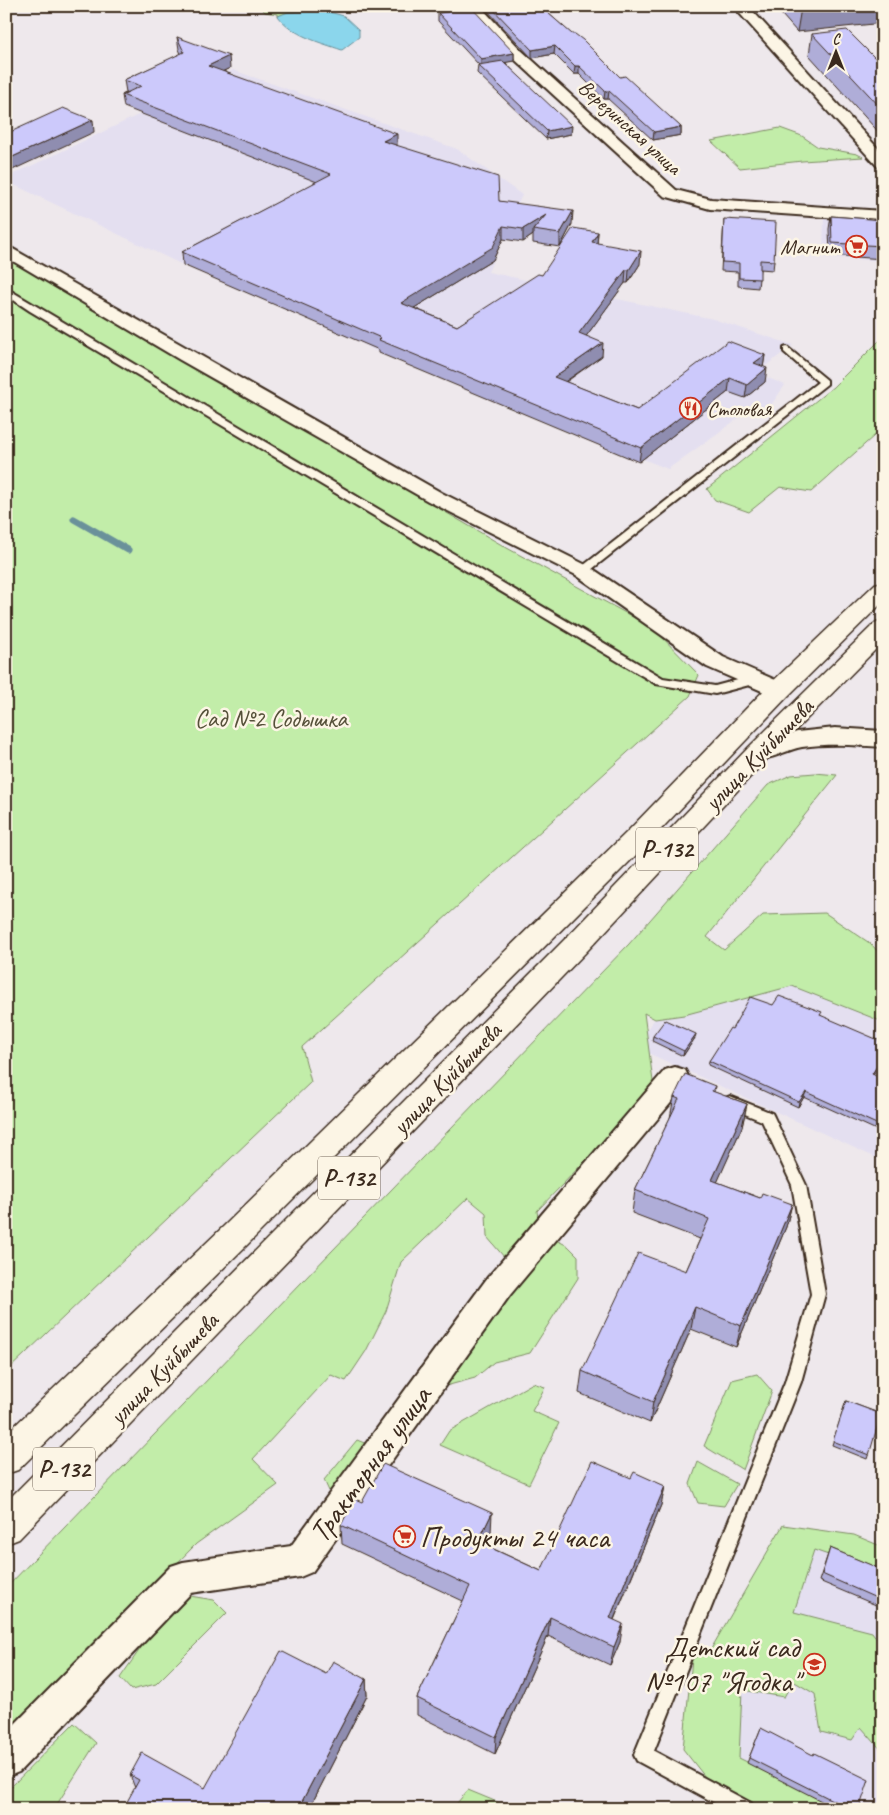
<svg xmlns="http://www.w3.org/2000/svg" width="889" height="1815" font-family="Caveat,sans-serif">
<rect width="100%" height="100%" fill="#eee8ec"/>
<filter id="ink" filterUnits="userSpaceOnUse"><feTurbulence type="fractalNoise" baseFrequency=".02" numOctaves="2"/><feDisplacementMap in="SourceGraphic" scale="10" xChannelSelector="R" yChannelSelector="G"/><feConvolveMatrix kernelMatrix="1 2 1 2 8 2 1 2 1" color-interpolation-filters="sRGB"/></filter>
<g filter="url(#ink)">
<!-- built -->
<path fill="#e4dff0" d="M233,70L457,149L522,195L488,272L713,319L793,345L763,368L766,377L785,385L769,408L751,409L668,469L379,353L359,342L183,265L6,181L10,176Z
M824,215L883,219V261L823,257Z
M792,986L883,1022V1161L633,1046L655,1019L684,1015Z
M799,1535L883,1571V1809H809L709,1758Z"/>
<!-- green -->
<path fill="#c2eda9" stroke="#7e8c64" d="M259,6H331C313,14 295,9 278,16V14L265,12Z
M780,128L802,136L818,147L857,154L863,157L802,161L740,168L711,141Z
M6,256L507,548L653,628L699,675L690,696L302,1047L311,1082L6,1372Z
M883,337V428L811,492L780,487L749,512L715,500L707,489L833,387Z
M815,773L837,775L707,937L724,950L763,915L825,913L871,944L883,957V1022L792,986L684,1015L655,1019L644,1013L654,1089L537,1211L539,1224L505,1258L487,1237L486,1213L468,1198L401,1262L386,1311L366,1351L346,1381L331,1375L253,1459L278,1485L196,1544L6,1737V1588L629,944L768,785L791,775Z
M554,1239L568,1246L578,1256V1278L530,1353L494,1362L475,1378L442,1387L447,1370L472,1348L538,1251Z
M757,1374L772,1391L743,1470L704,1446L732,1380Z
M533,1383L545,1387L532,1411L559,1423L529,1484L440,1445L449,1431Z
M357,1440L372,1446L334,1502L324,1480Z
M698,1462L737,1484L724,1506L698,1503L690,1484Z
M783,1525L854,1535L883,1547V1574L814,1550L794,1612L872,1632L883,1647V1752L861,1727L852,1740L821,1732L815,1694L793,1681L784,1697L742,1690L739,1758L842,1809H766L709,1782L683,1749L692,1659L711,1649Z
M190,1596L214,1600L227,1613L156,1684L131,1690L120,1678L156,1626Z
M74,1723L96,1743L54,1809H6V1792Z
M468,1790L514,1809H452Z"/>
<!-- water -->
<path fill="#8bd6ec" stroke="#6b919a" d="M322,10L344,16L359,30V37L342,50C319,42 293,36 278,16L288,12Z"/>
<g fill="none" stroke-linecap="round" stroke-linejoin="round">
<!-- stream -->
<path stroke="#6b919a" stroke-width="7" d="M74,519L128,550"/>
<defs>
<path id="service" d="M6,288L663,678L715,686L753,676L759,680L757,683L715,694L656,684L30,311L6,295Z
M787,347L827,380V384L587,573H579V569L818,382L784,352V348Z
M730,1096L772,1113L774,1117L806,1185L825,1294L801,1382L654,1751L751,1803L754,1809H726L637,1761L634,1755L785,1382L811,1294L792,1185L762,1121L725,1106L723,1102L725,1098Z"/>
<path id="minor" d="M465,6H480L521,50L676,190L711,199L883,211V221L710,209L664,196L511,56Z
M733,6H748L883,154V169L878,167Z
M6,245L442,493L590,567L723,657L787,685L790,690L787,695L779,697L771,695L707,667L576,575L428,501L180,360L6,257Z
M835,728L883,731V747C855,745 829,743 802,747C784,750 768,763 750,758L746,753L750,748L797,732Z
M675,1067L685,1070L689,1078L685,1086L510,1295L312,1572L300,1577L191,1593L19,1772L6,1777V1733L171,1566L183,1562L291,1546L488,1277L665,1070Z"/>
<path id="trunk" d="M883,582V602L788,696L645,846L246,1246L18,1470L6,1474V1434L224,1226L627,832L770,684L875,584Z
M883,621V642L767,759L587,951L19,1539L6,1544V1502L567,937L749,747L875,623Z"/>
</defs>
<!-- service casing -->
<use href="#service" stroke="#3b2a1e" stroke-width="4"/>
<!-- minor casing -->
<use href="#minor" stroke="#3b2a1e" stroke-width="4"/>
<!-- trunk casing -->
<use href="#trunk" stroke="#3b2a1e" stroke-width="3"/>
<!-- service -->
<use href="#service" fill="#fcf5e5" fill-rule="evenodd"/>
<!-- minor -->
<use href="#minor" fill="#fcf5e5" fill-rule="evenodd"/>
<!-- trunk -->
<use href="#trunk" fill="#fcf5e5" fill-rule="evenodd"/>
</g>
<!-- wall -->
<path fill="#afadd8" stroke="#3b2a1e" d="M486,6H540L620,77L681,127V135L653,140L608,99H604L579,74H574L554,54L532,58L486,9Z
M774,6H883L797,32Z
M444,8L514,53V61L505,62L571,134L546,139L477,73L478,65H479L438,21V13L444,12Z
M812,34L883,66V137L809,55Z
M177,37L230,68L223,71L397,146L499,201L572,224L560,247L533,243V235L523,242L503,239L493,260L414,308L457,326L542,275L598,232L597,243L640,264L628,283H625L586,336L602,356L566,382L637,410L765,355L763,367L765,382L745,398L728,392L639,462L379,353V350L183,265L182,252L317,182L124,107L122,95L127,92H126L124,80L181,54L179,49Z
M831,216L883,220V259L830,255L829,229Z
M724,219L774,261L773,270L760,269L758,288L738,286V272L721,271Z
M773,1005L821,1015L873,1075L883,1079V1133L804,1097L798,1107L708,1065L709,1061L732,1029Z
M653,1036L695,1038L683,1056L652,1041Z
M715,1086L714,1092L747,1104L742,1127L717,1182L760,1198L792,1204L786,1227L736,1347L691,1329L650,1423L579,1393L582,1371L686,1271L700,1239L632,1213L635,1190L670,1118L674,1097Z
M846,1401L881,1414L867,1459L832,1445Z
M631,1478L665,1486L661,1505L614,1620L620,1642L610,1665L548,1636L495,1754L417,1715V1698L463,1601L342,1544L341,1525L362,1502L491,1533L485,1545L541,1571Z
M830,1548L882,1570L883,1569V1608L819,1581Z
M326,1674L366,1679L367,1696L309,1809L135,1788L130,1775L205,1788Z
M761,1728L859,1809H837L747,1763Z"/>
<!-- shaded-wall -->
<path fill="#8f8db0" stroke="#3b2a1e" d="M817,6H883V23L797,32L801,8Z
M555,46L554,54L532,58V50Z
M514,53V61L481,67V59Z
M229,56L230,68L209,78L208,66Z
M575,66H579V74H574Z
M605,91H609L608,99H604Z
M93,120L94,132L6,173V160Z
M572,126L571,134L546,139L547,131Z
M681,127V135L653,140L654,132Z
M397,134V146L383,141Z
M573,211L572,224L560,247V234Z
M546,215L533,230V235L523,242V229Z
M503,226V239L493,260L401,316V303Z
M598,232L597,245L592,242Z
M641,251L640,264L628,283L629,270Z
M626,270L625,283L579,346V333Z
M603,343L602,356L553,390L554,377Z
M765,355L763,368L754,363Z
M767,368L765,382L745,398L747,385Z
M730,378L728,392L639,462L641,448Z
M696,1034L695,1038L683,1056L684,1051Z
M883,1056V1058L871,1079L872,1074Z
M806,1092L804,1097L798,1107L799,1102Z
M747,1104L742,1127L708,1203L712,1180Z
M792,1204L786,1227L736,1347L741,1326Z
M695,1307L691,1329L650,1423L653,1402Z
M665,1486L661,1505L607,1636L610,1618Z
M492,1513L491,1533L478,1562V1542Z
M550,1617L548,1636L495,1754L496,1737Z
M623,1624L620,1642L610,1665L614,1647Z
M366,1679L367,1696L309,1809H298Z"/>
<!-- building -->
<path fill="#ccc9fb" stroke="#3b2a1e" d="M457,6H470L514,53L481,59L438,13L448,12L444,8Z
M490,6H540L572,34H575L583,40L620,77L625,76L681,127L654,132L609,91H605L579,66H575L555,46L532,50Z
M799,6H817L801,8Z
M847,30L883,66V110L812,34Z
M177,37L229,56L208,66L397,134L383,141L498,177L499,201L573,211L560,234L533,230L546,215L523,229L503,226L493,247L401,303L457,326L538,274L542,275L573,228L598,232L592,242L641,251L629,270H626L579,333L603,343L554,377L637,410L728,341L765,355L754,363L767,368L747,385L730,378L641,448L379,340L381,338L182,252L331,174L122,95L141,86L124,80L184,52Z
M503,61L572,126L547,131L478,65Z
M63,108L93,120L6,160V134Z
M831,216L883,220V246L832,243Z
M724,219L776,222L774,261L760,260V279L739,278V263L722,262Z
M779,996L822,1012L820,1015L883,1042V1056L872,1074L883,1079V1096L882,1098H883V1127L806,1092L799,1102L709,1061L730,1028L732,1029L750,997L773,1005Z
M665,1020L696,1034L684,1051L653,1036Z
M685,1074L715,1086L712,1091L747,1104L712,1180L760,1198L762,1193L792,1204L741,1326L695,1307L653,1402L582,1371L638,1253L686,1271L709,1219L635,1190L679,1099L674,1097Z
M846,1401L881,1414L869,1455L833,1441Z
M592,1461L631,1478L634,1472L665,1486L610,1618L623,1624L614,1647L550,1617L496,1737L417,1698L470,1586L341,1525L355,1499L362,1502L383,1464L492,1513L478,1542L541,1571Z
M830,1548L883,1570V1601L822,1574Z
M281,1651L326,1674L333,1661L366,1679L298,1809H123L139,1780L130,1775L142,1753L205,1788Z
M761,1728L813,1755L814,1753L869,1780L859,1809H850L749,1758Z"/>
</g>
<!-- icons -->
<defs>
<symbol id="supermarket-ring" viewBox="-11 -11 22 22"><circle r="9.5" fill="#fcf5e5" stroke="#c8321e" stroke-width="1.5"/><path d="M-6-5.5h2.5l.6 2H6L4.5 2H-2.5L-4.4-4H-6ZM-1.5 3.2a1.3 1.3 0 1 0 .1 0ZM3 3.2a1.3 1.3 0 1 0 .1 0Z" fill="#c8321e"/></symbol>
<symbol id="restaurant-ring" viewBox="-11 -11 22 22"><circle r="9.5" fill="#fcf5e5" stroke="#c8321e" stroke-width="1.5"/><path d="M-5-6h1v4h1v-4h1v4h1v-4h1v5L-1.5 .5V6h-2V.5L-5-1ZM5-6V6H3V1.5H1.5Q1.5-4 5-6Z" fill="#c8321e"/></symbol>
<symbol id="school-ring" viewBox="-11 -11 22 22"><circle r="9.5" fill="#fcf5e5" stroke="#c8321e" stroke-width="1.5"/><path d="M0-5L7-2L0 1L-7-2ZM-4 1L0 2.5L4 1V4Q0 6-4 4Z" fill="#c8321e"/></symbol>
</defs>
<g fill-rule="evenodd">
<use href="#supermarket-ring" x="844" y="234" width="25" height="25"/>
<use href="#restaurant-ring" x="678" y="396" width="25" height="25"/>
<use href="#supermarket-ring" x="392" y="1524" width="25" height="25"/>
<use href="#school-ring" x="802" y="1652" width="25" height="25"/>
</g>
<g text-anchor="middle" stroke-width="5" stroke-linejoin="round" paint-order="stroke">
<!-- far-street labels -->
<g font-size="21" fill="#3b2a1e" stroke="#fcf5e5">
<text transform="translate(630 127) rotate(42)" y="7">Верезинская улица</text>
</g>
<!-- far-poi labels -->
<g font-size="21" fill="#3b2a1e" stroke="#fcf5e5" text-anchor="end">
<text x="840" y="254">Магнит</text>
<text x="707" y="416" text-anchor="start">Столовая</text>
</g>
<!-- shield labels -->
<g fill="#fcf5e5" stroke="#75675a" stroke-width="1">
<rect x="636" y="827.5" width="62" height="43" rx="4"/>
<rect x="318" y="1156.5" width="62" height="43" rx="4"/>
<rect x="33" y="1447.5" width="62" height="43" rx="4"/>
</g>
<g font-size="24" font-weight="bold" fill="#3b2a1e">
<text x="667" y="857">Р-132</text>
<text x="349" y="1186">Р-132</text>
<text x="64" y="1477">Р-132</text>
</g>
<!-- park labels -->
<g font-size="25" fill="#56513a" stroke="#fcf5e5">
<text x="271" y="727">Сад №2 Содышка</text>
</g>
<!-- street labels -->
<g font-size="25" fill="#3b2a1e" stroke="#fcf5e5">
<text transform="translate(758 754) rotate(-46)" y="9">улица Куйбышева</text>
<text transform="translate(446 1078) rotate(-46)" y="9">улица Куйбышева</text>
<text transform="translate(163 1368) rotate(-46)" y="9">улица Куйбышева</text>
</g>
<!-- near-street labels -->
<g font-size="30" fill="#3b2a1e" stroke="#fcf5e5">
<text transform="translate(370 1464) rotate(-54)" y="10">Тракторная улица</text>
</g>
<!-- near-poi labels -->
<g font-size="30" fill="#3b2a1e" stroke="#fcf5e5" text-anchor="start">
<text x="420" y="1547">Продукты 24 часа</text>
<text x="799" y="1657" text-anchor="end">Детский сад<tspan x="799" dy="34">№107 "Ягодка"</tspan></text>
</g>
</g>
<!-- margin -->
<rect width="889" height="1815" fill="none" stroke="#fcf5e5" stroke-width="25"/>
<rect x="12" y="12" width="864" height="1790" fill="none" stroke="#3b2a1e" stroke-width="2" filter="url(#ink)"/>
<!-- north arrow -->
<g transform="translate(836 52)" stroke="#fcf5e5" stroke-width="4" paint-order="stroke">
<path d="M0-4L9 19L0 12L-9 19Z" fill="#3b2a1e"/>
<text y="-8" font-size="14" font-weight="bold" text-anchor="middle" fill="#3b2a1e">С</text>
</g>
</svg>
